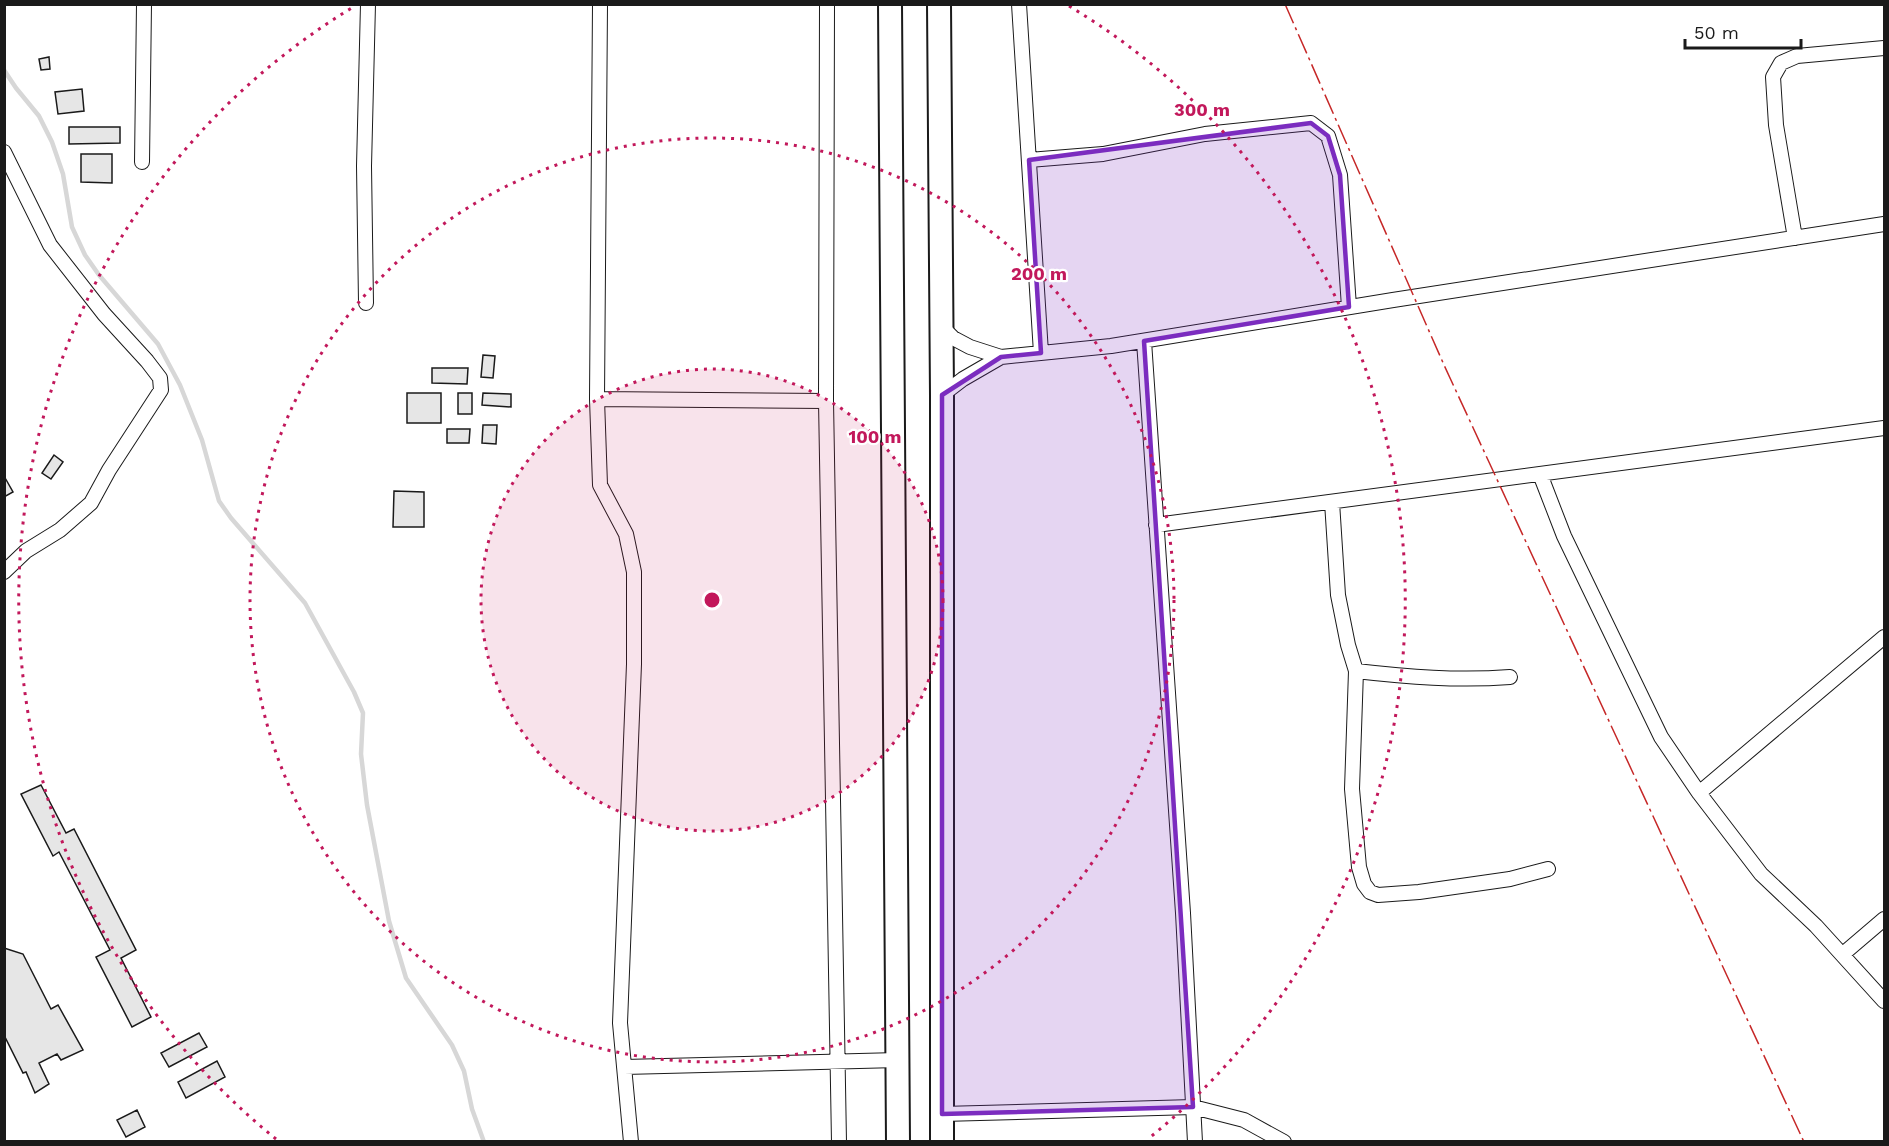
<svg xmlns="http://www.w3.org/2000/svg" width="1889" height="1146" font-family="'Work Sans',sans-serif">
<rect width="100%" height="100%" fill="#fff"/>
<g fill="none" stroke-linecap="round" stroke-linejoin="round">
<!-- stream -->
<path stroke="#d7d7d7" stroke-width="4.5" d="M4,70L16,88L39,116L52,142L63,174L72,227L85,255L99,275L158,344L180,385L202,440L219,501L231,518L305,603L354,692L363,713L361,754L367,805L389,921L406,978L452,1045L464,1071L472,1109L484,1142"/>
</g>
<!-- building -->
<path fill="#e6e6e6" stroke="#1a1a1a" stroke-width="1.5" d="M49,57L50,69L41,70L39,59Z
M82,89L84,111L58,114L55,92Z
M69,127H120V143L69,144Z
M81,154H112V183L81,182Z
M483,355L495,356L493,378L481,377Z
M432,368H468L467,384L432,383Z
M407,393H441V423H407Z
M458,393H472V414H458Z
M483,393L511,394V407L482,405Z
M483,425H497L496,444L482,443Z
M447,429H470L469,443H447Z
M54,455L63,462L51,479L42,473Z
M4,476L13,492L4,497Z
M394,491L424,492V527H393Z
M41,785L66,833L74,829L136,950L121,958L151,1017L132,1027L96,957L110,950L59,852L53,856L21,794Z
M4,948L23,954L51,1009L58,1005L83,1050L61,1060L57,1054L39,1063L49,1084L35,1093L26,1072L23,1073L4,1035Z
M199,1033L207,1047L169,1067L161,1053Z
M217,1061L225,1077L186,1098L178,1082Z
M137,1110L145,1127L126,1137L117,1120Z"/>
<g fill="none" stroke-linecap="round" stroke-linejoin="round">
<defs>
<path id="minor" d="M600,4L597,399L600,485L626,534L634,572V664L620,1023L631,1142
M827,4L826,401L839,1142
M1019,4L1041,353
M4,152L50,245L104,314L147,361L160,378L161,390L109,470L91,503L60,530L26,551L4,572
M1029,160L1103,154L1205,134L1311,123L1328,136L1340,175L1349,307
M142,162L144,4
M1795,238L1776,125L1773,77L1781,63L1797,56L1884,48
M366,303L364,166L368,4
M942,327L953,338L970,347L1001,357L1111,346L1393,300L1884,224
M1144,341L1183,913L1195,1142
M942,395L963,379L1001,357
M597,399L826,401
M1540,474L1564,536L1661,737L1699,793L1761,874L1816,926L1884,1001
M1332,502L1338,595L1348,645L1356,671L1352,789L1359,867L1364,884L1370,892L1378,895L1419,892L1510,879L1548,869
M1156,525L1884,428
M1356,671C1408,677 1458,681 1510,677
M1699,793L1884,637
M1843,954L1884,919
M624,1067L898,1060
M942,1114L1193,1107L1244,1120L1284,1142"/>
<path id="trunk" d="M890,4L898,1142
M939,4L942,395V1142"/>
</defs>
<!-- minor casing -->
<use href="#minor" stroke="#1a1a1a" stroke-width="16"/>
<!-- trunk casing -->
<use href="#trunk" stroke="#1a1a1a" stroke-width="26"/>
<!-- minor -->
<use href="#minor" stroke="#fff" stroke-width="14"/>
<!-- trunk -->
<use href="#trunk" stroke="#fff" stroke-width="22"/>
<!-- power -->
<path stroke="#c62828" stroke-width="1.5" stroke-dasharray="21 4.5 3 4.5" stroke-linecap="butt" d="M1285,4L1444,365L1804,1142"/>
</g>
<!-- marked area -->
<path fill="#7b2cbf" fill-opacity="0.2" stroke="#7b2cbf" stroke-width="4.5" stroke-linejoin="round" d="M1311,123L1328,136L1340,175L1349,307L1144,341L1193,1107L942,1114V395L1001,357L1041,353L1029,160Z"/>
<!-- distance rings -->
<circle cx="712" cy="600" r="231" fill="#c2185b" fill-opacity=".12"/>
<g fill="none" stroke="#c2185b" stroke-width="3" stroke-dasharray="3 6">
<circle cx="712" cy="600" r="231"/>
<circle cx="712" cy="600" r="462"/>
<path d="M276 1139A693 693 0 0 1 355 6M1069 6A693 693 0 0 1 1148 1139"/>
</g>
<circle cx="712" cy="600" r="9" fill="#c2185b" stroke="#fff" stroke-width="3"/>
<g font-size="18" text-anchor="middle" font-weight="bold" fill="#c2185b" stroke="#fff" stroke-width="4.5" stroke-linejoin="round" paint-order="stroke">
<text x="1202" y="116">300 m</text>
<text x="1039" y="280">200 m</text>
<text x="875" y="443">100 m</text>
</g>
<!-- border -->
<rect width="1889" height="1146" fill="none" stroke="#1a1a1a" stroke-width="12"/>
<!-- scale -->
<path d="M1685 39v9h116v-9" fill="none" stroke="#1a1a1a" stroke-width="3"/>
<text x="1694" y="39" font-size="18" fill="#1a1a1a" stroke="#ffffff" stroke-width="4.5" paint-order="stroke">50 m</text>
</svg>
